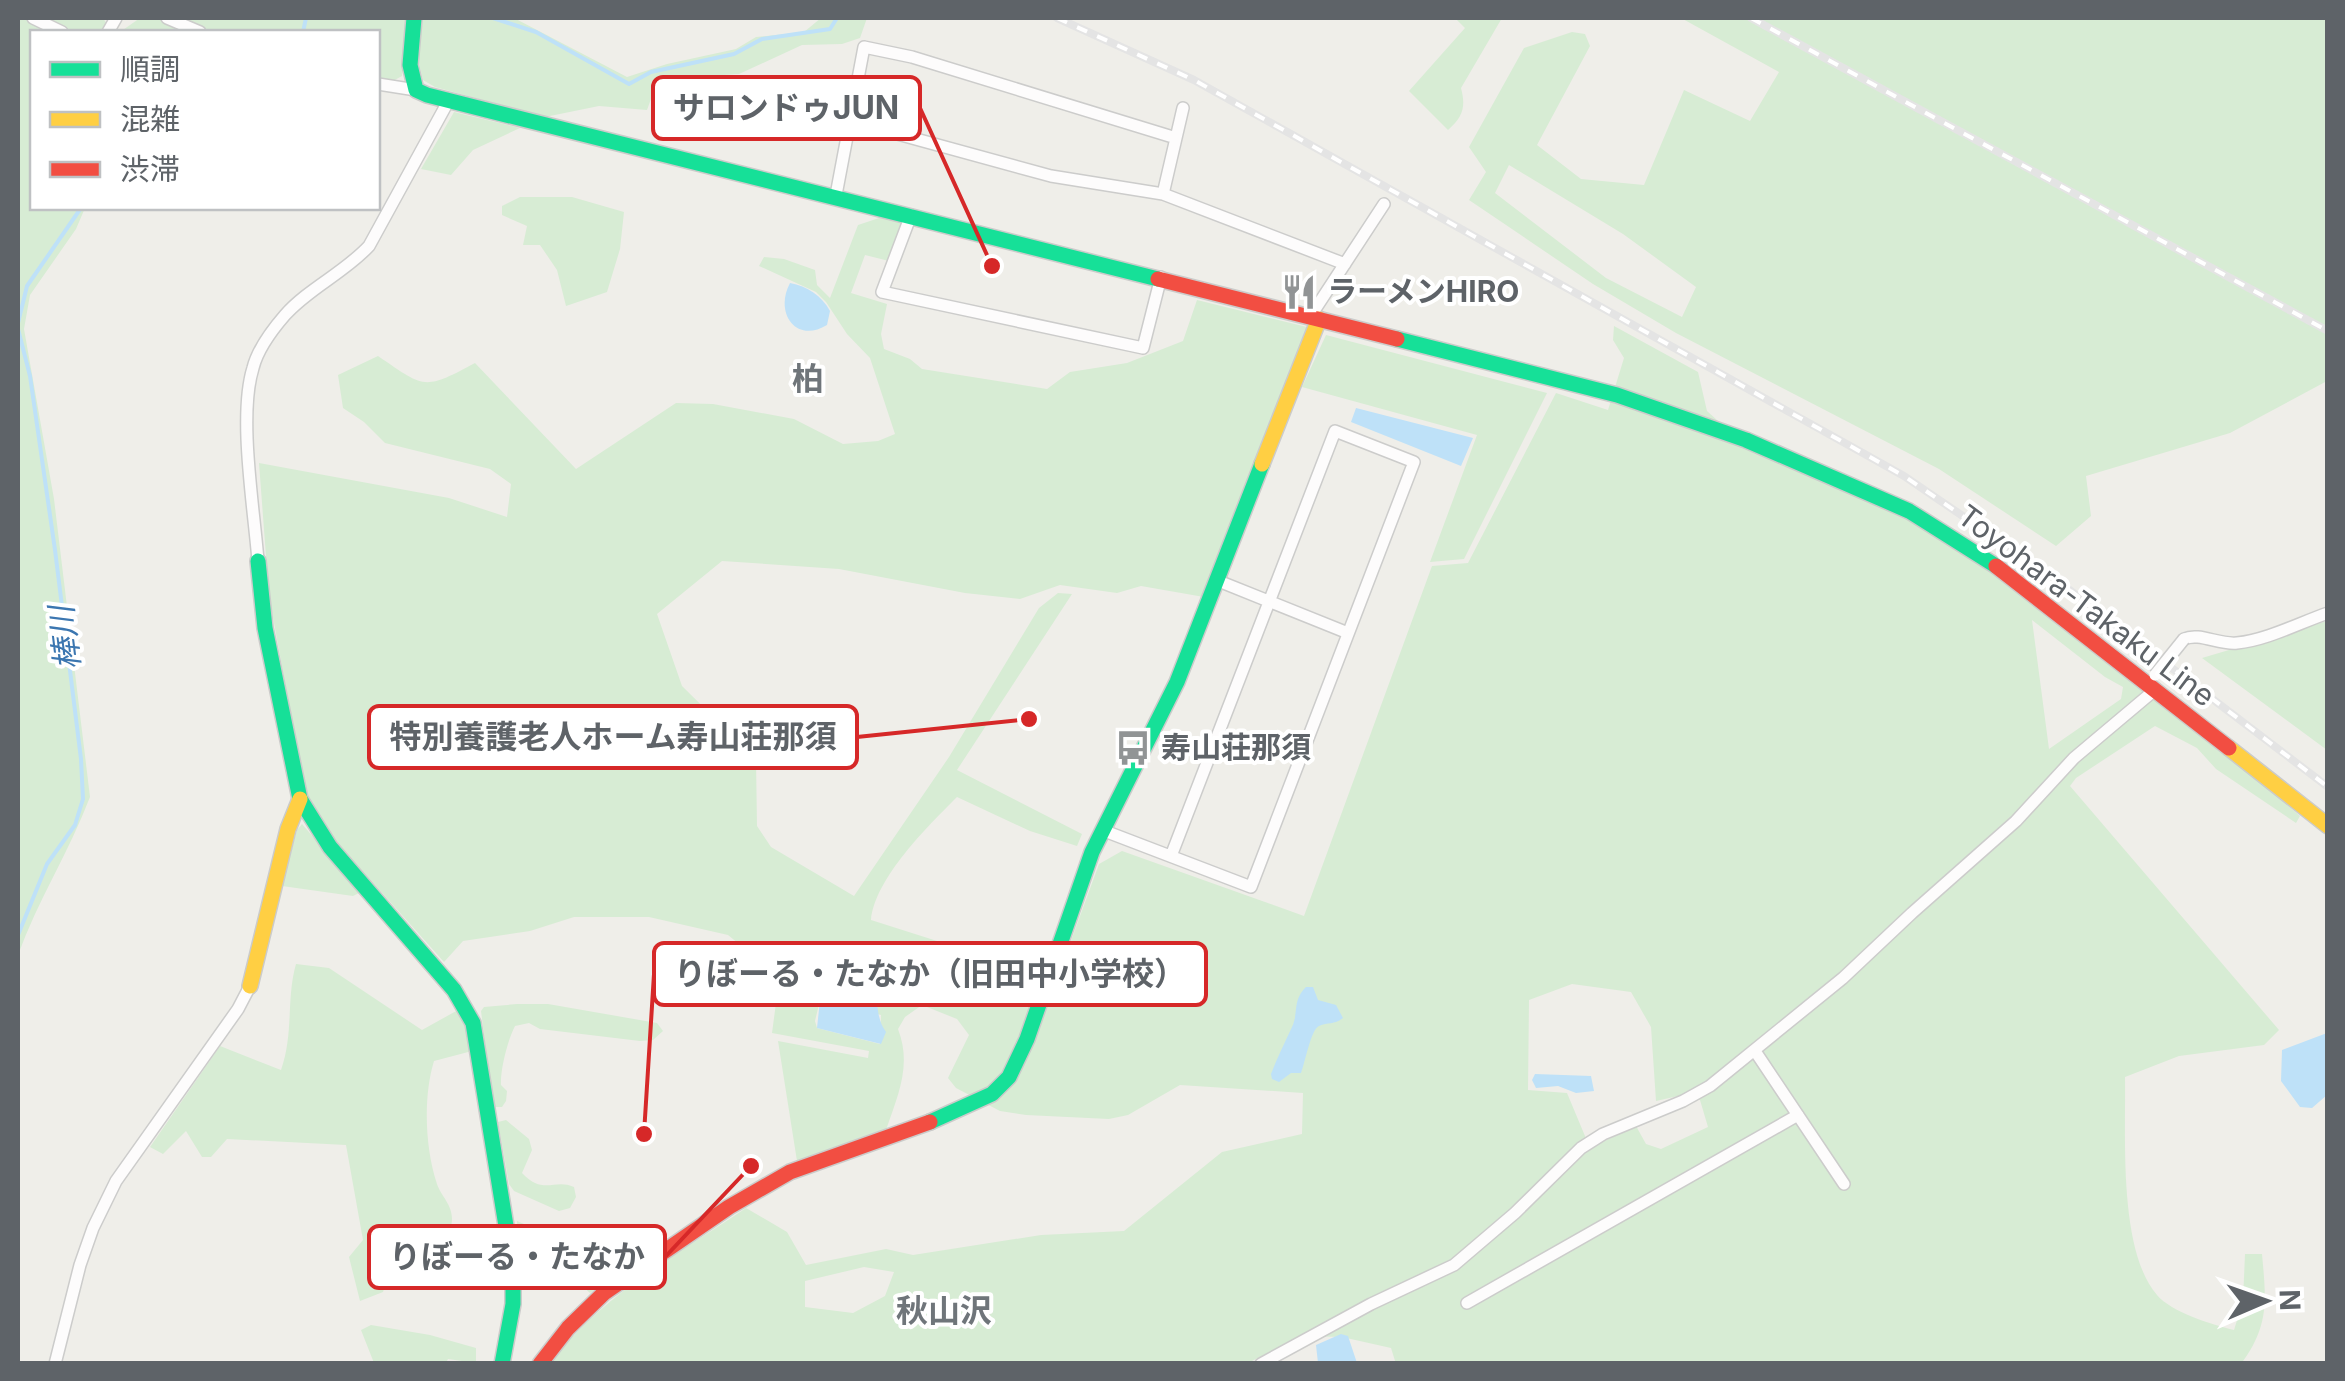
<svg xmlns="http://www.w3.org/2000/svg" width="2345" height="1381" font-family="Inter,'Noto Sans JP',sans-serif">
<rect width="100%" height="100%" fill="#efeee9"/>
<!-- green -->
<path fill="#d7ecd4" fill-rule="evenodd" d="M18,18H103L112,32H32V208H85L76,229L30,295L24,329L54,499L90,797C69,852 38,900 18,955Z
M140,18H408L402,76L391,82L378,78V32H120Z
M423,18H514L627,77L667,64L736,49L756,37L804,32L821,18H867L860,38L842,44L802,45L739,74L680,78L656,85L647,110L599,106L545,117L435,87L423,80L418,60Z
M1455,18H1502L1461,88C1466,107 1463,117 1448,130L1409,91L1465,28Z
M1681,18H2327V381L2230,433L2086,476L2091,516L2056,546L1939,469L1676,333L1593,284L1469,200L1486,172L1469,147L1524,48L1572,32L1585,34L1590,46L1537,145L1581,179L1644,185L1684,90L1750,121L1779,72ZM1509,165L1623,234L1696,287L1682,317L1606,278L1495,193Z
M454,112L520,128L473,150L451,175L421,169Z
M520,197H572L624,212L620,249L607,292L566,306L557,270L540,245H523L527,226L502,215V206Z
M885,216L904,220L889,261L865,255L851,293L887,304L881,334L884,349L910,359L922,369L1047,389L1070,372L1127,363L1183,341L1197,300L1307,327L1204,597L1141,586L1117,593L1060,585L1020,599L965,593L839,569L722,561L657,614L682,686L756,759L757,826L771,847L854,896L949,757L1039,608L1058,593L1072,594L957,770L1082,834L1077,846L1030,831L957,797C928,826 875,878 871,920L1057,979L1099,864L1122,851L1304,916L1432,566L1468,563L1556,393L1608,410L1624,358L1613,340L1614,326L1698,372L1707,411L1750,450L1905,517L1988,568L2236,760L2300,816L2296,823L2216,769L2197,748L2155,726L2076,778L2070,786L2279,1030L2264,1045L2179,1056L2125,1077C2126,1135 2118,1250 2157,1295C2171,1312 2213,1325 2234,1330L2243,1301L2245,1254H2262C2266,1299 2270,1325 2241,1364H1396L1391,1348L1342,1337L1301,1336L1246,1364L550,1363C602,1295 675,1256 746,1208L787,1232L806,1265L886,1249L913,1255L1041,1235L1124,1231L1222,1152L1302,1134L1303,1093L1180,1085L1128,1115L1109,1119L1026,1115L1000,1111L956,1088L948,1078L969,1035L957,1019L922,1005L905,1017L898,1029C912,1065 898,1095 886,1130L797,1161L778,1041L868,1058L869,1051L772,1033L776,1003L761,962L728,935L649,917H574L530,931L463,941L444,962L332,837L305,791L269,596L259,463L449,498L507,517L511,484L490,469L385,443L364,422L343,408L338,375L378,356C425,388 423,391 475,363L576,469L676,403L713,404L794,419L843,444L878,441L895,434L870,358L847,334L826,302L816,292L759,266L764,257L784,259L815,270L817,285L830,298L858,225ZM2032,620L2105,677L2123,687L2121,699L2049,749ZM1572,984L1631,992L1651,1027L1656,1101L1678,1096L1700,1100L1708,1127L1661,1149L1646,1144L1636,1126L1590,1148L1567,1093L1528,1090L1529,1000ZM820,1000L881,1015L880,1044L817,1028L815,1021ZM864,1267L894,1272L885,1296L853,1313L805,1307V1281Z
M1326,335L1547,393L1464,559L1430,562L1477,435L1302,387Z
M2327,621V750L2202,658Z
M302,824L361,892L353,896L282,886L297,830Z
M296,964L329,968L422,1030L458,1010L468,1022L472,1051L434,1061C423,1097 425,1148 437,1184C441,1196 452,1204 452,1219C452,1233 439,1248 430,1259L395,1255L383,1292L360,1301L349,1257L363,1240L346,1145L227,1139L211,1157H202L186,1131L163,1154L150,1147L220,1046L281,1070C294,1033 286,999 296,964Z
M517,1004H548L657,1023L663,1031L653,1040L640,1041L540,1029L529,1023L515,1026C508,1039 500,1070 501,1085L507,1091L506,1101L502,1107H493L481,1011L484,1007Z
M506,1120L529,1139L532,1150L522,1173C544,1196 554,1178 574,1187L576,1197L570,1208L559,1211L514,1191L509,1184L498,1122Z
M517,1221L623,1267L590,1293L564,1269L554,1272L547,1268L542,1258L518,1256Z
M371,1325L430,1335L476,1348V1363L448,1359L446,1363H374L361,1330Z"/>
<!-- water -->
<path fill="#bee1f8" d="M790,283C807,286 822,296 830,311L827,325C796,344 774,313 790,283Z
M1356,408L1473,438L1461,466L1351,422Z
M842,987C892,990 869,1009 886,1032L881,1044L817,1028L820,1000L826,989Z
M1306,987H1313L1318,1000L1336,1005L1343,1018C1334,1025 1328,1022 1319,1026C1311,1029 1305,1063 1301,1073H1291L1279,1082L1272,1079L1271,1074C1277,1058 1285,1042 1292,1027C1299,1012 1292,1001 1306,987Z
M2327,1033V1095L2312,1108L2300,1107L2281,1081L2282,1050Z
M1535,1074L1591,1076L1594,1091L1576,1093L1558,1086L1536,1088L1532,1080Z
M1341,1334L1348,1336L1357,1363H1318L1316,1345Z"/>
<g fill="none" stroke-linecap="round" stroke-linejoin="round">
<!-- stream -->
<path stroke="#bee1f8" stroke-width="4" d="M493,18L536,32L629,84L651,72L734,54L762,39L830,29L837,18
M303,32L306,18
M18,323L27,286L81,208
M18,329L30,376L55,550L81,759L83,799L75,825L47,864L18,935"/>
<defs>
<path id="street" d="M33,18L62,32
M167,18L200,32
M108,32L116,18
M378,84L416,90
M850,121L1051,176L1163,194L1345,264
M1163,194L1183,108
M836,195L864,47L912,57L1176,138
M911,215L882,292L1143,348L1161,277
M1310,317L1384,204
M258,561C254,508 238,416 253,368C258,348 272,330 285,315C309,288 344,273 369,246L449,100
M1216,580L1348,633
M2184,639C2199,632 2219,645 2237,643C2267,640 2299,623 2328,613
M1102,830L1251,887L1414,462L1335,431L1171,856
M1755,1051L1844,1184
M1467,1303L1798,1115
M55,1364L80,1265L93,1228L116,1181L238,1009L250,986
M1261,1364L1371,1304L1454,1265L1515,1213L1581,1148L1603,1134L1683,1101L1710,1086L1843,978L1912,913L2016,821L2074,758L2156,689"/>
<path id="fast" d="M414,18L410,65L416,90L427,95L1158,279
M1397,339L1617,395L1746,440L1909,511L1996,566
M258,561L265,628L300,799L330,847L454,990L473,1023L513,1269V1304L502,1364
M930,1122L992,1094L1009,1077L1027,1039L1092,852L1177,682L1262,464"/>
<path id="slow" d="M1262,464L1319,319
M2229,748L2328,826
M250,986L288,829L300,799"/>
<path id="jam" d="M1158,279L1397,339
M1996,566L2229,748
M540,1364L568,1328L604,1293L729,1207L790,1172L930,1122"/>
</defs>
<!-- street casing -->
<use href="#street" stroke="#cccccb" stroke-width="14"/>
<!-- fast casing -->
<use href="#fast" stroke="#cbcbca" stroke-width="18"/>
<!-- slow casing -->
<use href="#slow" stroke="#cbcbca" stroke-width="18"/>
<!-- jam casing -->
<use href="#jam" stroke="#cbcbca" stroke-width="18"/>
<!-- street -->
<use href="#street" stroke="#fdfcfc" stroke-width="11"/>
<!-- fast -->
<use href="#fast" stroke="#16e098" stroke-width="15"/>
<!-- slow -->
<use href="#slow" stroke="#ffcf43" stroke-width="15"/>
<!-- jam -->
<use href="#jam" stroke="#f24e42" stroke-width="15"/>
<defs>
<path id="rail" d="M1057,18L1194,80L1904,476L2055,579L2328,787
M1751,18L2328,331"/>
</defs>
<!-- rail casing -->
<use href="#rail" stroke="#e4e4e4" stroke-width="8"/>
<!-- rail -->
<use href="#rail" stroke="#fff" stroke-width="4" stroke-dasharray="11" stroke-linecap="butt"/>
<defs>
<path id="street-bridge" d="M2155,675L2184,639"/>
</defs>
<!-- street-bridge casing -->
<use href="#street-bridge" stroke="#cccccb" stroke-width="14" stroke-linecap="butt"/>
<!-- street-bridge -->
<use href="#street-bridge" stroke="#fdfcfc" stroke-width="11"/>
</g>
<!-- icons -->
<defs>
<symbol id="restaurant-bare" viewBox="-9 -9 18 18"><path d="M-5-6h1v4h1v-4h1v4h1v-4h1v5L-1.5 .5V6h-2V.5L-5-1ZM5-6V6H3V1.5H1.5Q1.5-4 5-6Z" fill="#919495" stroke="#fff" stroke-width="2.5" paint-order="stroke"/></symbol>
<symbol id="bus-bare" viewBox="-9 -9 18 18"><path d="M-5-6H5V4H4V6H2V4H-2V6H-4V4H-5ZM-3.5-4V0h7V-4ZM-3.5 1.2v1.5H-2V1.2ZM2 1.2v1.5H3.5V1.2Z" fill="#919495" stroke="#fff" stroke-width="2.5" paint-order="stroke"/></symbol>
</defs>
<g fill-rule="evenodd">
<use href="#restaurant-bare" x="1274" y="267" width="50" height="50"/>
<use href="#bus-bare" x="1108" y="723" width="50" height="50"/>
</g>
<g text-anchor="middle" stroke-width="8" stroke-linejoin="round" paint-order="stroke">
<!-- poi labels -->
<g font-size="30" font-weight="bold" fill="#5e6368" stroke="#fff" text-anchor="start">
<text x="1327" y="302">ラーメンHIRO</text>
<text x="1161" y="758">寿山荘那須</text>
</g>
<!-- street labels -->
<g font-size="30" fill="#5e6368" stroke="#fff">
<text transform="translate(2086 606) rotate(37)" y="10">Toyohara-Takaku Line</text>
</g>
<!-- neighbourhood labels -->
<g font-size="32" font-weight="bold" fill="#6f757a" stroke="#fff">
<text x="808" y="390">柏</text>
<text x="944" y="1322">秋山沢</text>
</g>
<!-- water labels -->
<g font-size="32" font-style="italic" fill="#3b76b0" stroke="#fff">
<text transform="translate(65 638) rotate(-97)" y="11">棒川</text>
</g>
</g>
<!-- callouts -->
<path fill="none" stroke="#d62828" stroke-width="4" d="M992 266L920 108M1029 719L857 737M644 1134L654 974M751 1166L665 1257"/>
<g fill="#d62828" stroke="#fff" stroke-width="4">
<circle cx="992" cy="266" r="10"/>
<circle cx="1029" cy="719" r="10"/>
<circle cx="644" cy="1134" r="10"/>
<circle cx="751" cy="1166" r="10"/>
</g>
<g fill="#fff" stroke="#d62828" stroke-width="4">
<rect x="653" y="77" width="267" height="62" rx="10"/>
<rect x="369" y="706" width="488" height="62" rx="10"/>
<rect x="654" y="943" width="552" height="62" rx="10"/>
<rect x="369" y="1226" width="296" height="62" rx="10"/>
</g>
<g font-size="32" text-anchor="middle" font-weight="bold" fill="#5e6368">
<text x="786" y="119">サロンドゥJUN</text>
<text x="613" y="748">特別養護老人ホーム寿山荘那須</text>
<text x="930" y="985">りぼーる・たなか（旧田中小学校）</text>
<text x="517" y="1268">りぼーる・たなか</text>
</g>
<!-- border -->
<rect width="2345" height="1381" fill="none" stroke="#5e6368" stroke-width="40"/>
<!-- legend -->
<rect x="30" y="30" width="350" height="180" fill="#ffffff" stroke="#bfc1c3" stroke-width="2.5"/>
<rect x="50" y="62" width="50" height="15" fill="#16e098" stroke="#bfc1c3" stroke-width="2.5"/>
<text x="120" y="80" font-size="30" fill="#5e6368">順調</text>
<rect x="50" y="112" width="50" height="15" fill="#ffcf43" stroke="#bfc1c3" stroke-width="2.5"/>
<text x="120" y="130" font-size="30" fill="#5e6368">混雑</text>
<rect x="50" y="162" width="50" height="15" fill="#f24e42" stroke="#bfc1c3" stroke-width="2.5"/>
<text x="120" y="180" font-size="30" fill="#5e6368">渋滞</text>
<!-- north arrow -->
<g transform="translate(2265 1301) rotate(88)" stroke="#ffffff" stroke-width="8" paint-order="stroke">
<path d="M0-8L18 38L0 25L-18 38Z" fill="#5e6368"/>
<text y="-15" font-size="28" font-weight="bold" text-anchor="middle" fill="#5e6368">N</text>
</g>
</svg>
